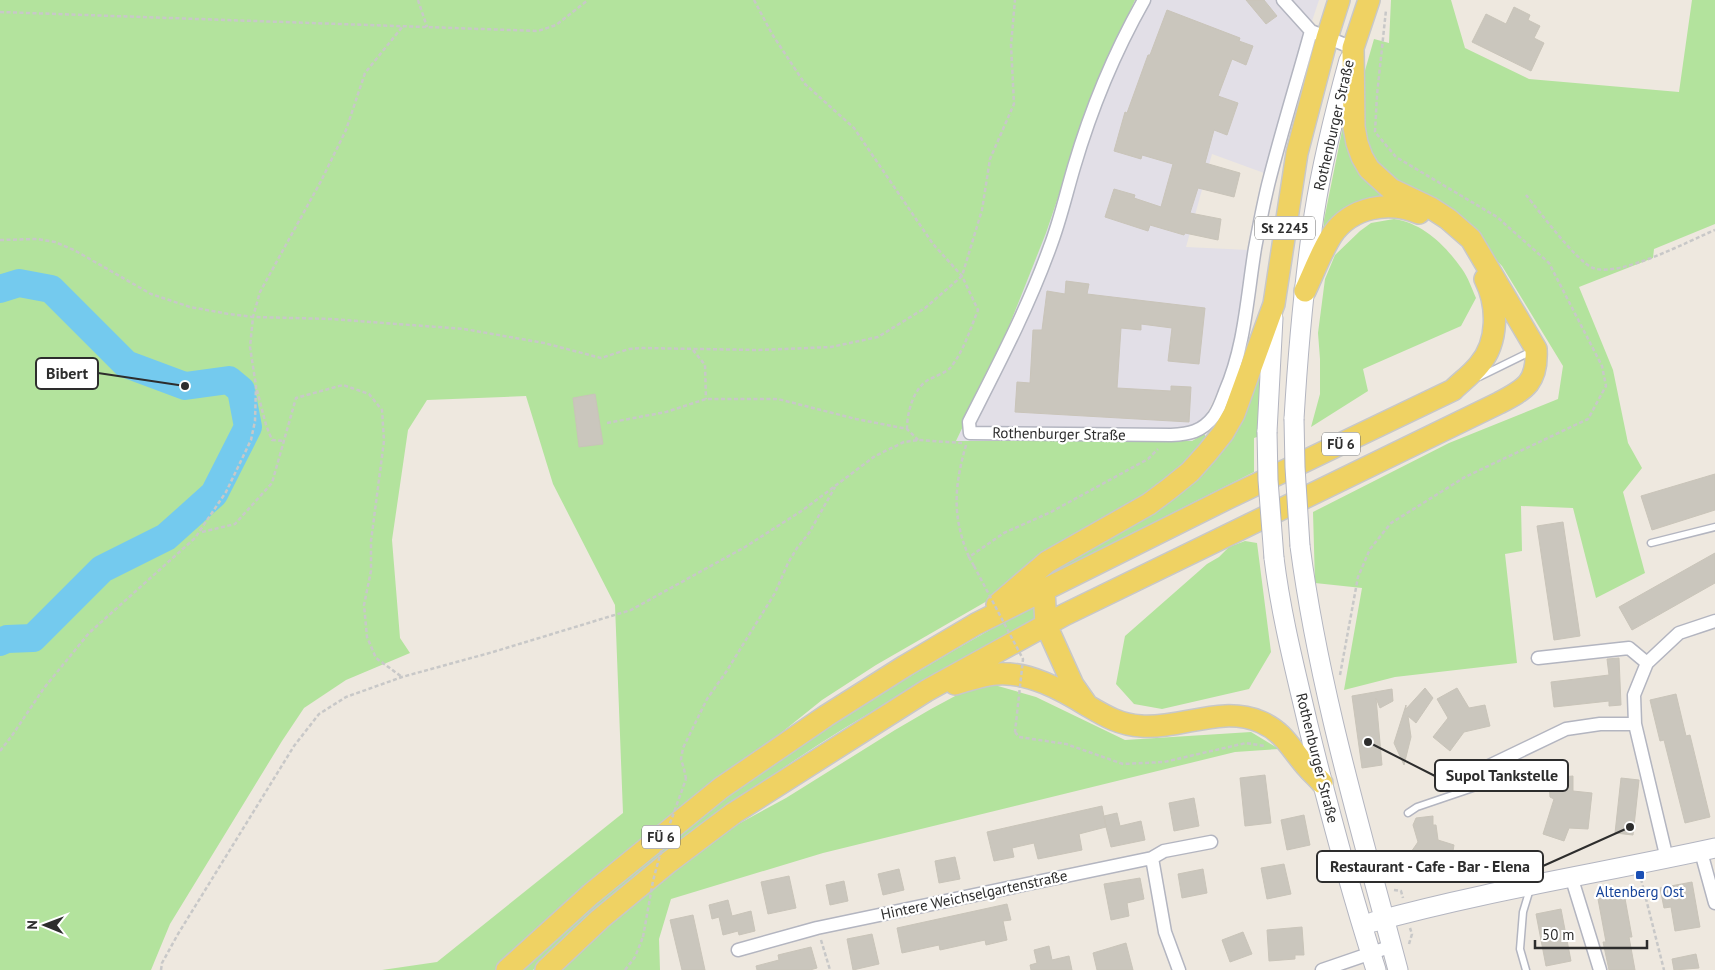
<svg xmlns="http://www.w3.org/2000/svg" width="1715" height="970" font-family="'PT Sans',sans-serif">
<rect width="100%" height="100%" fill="#eee8df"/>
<!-- industrial -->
<path fill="#e2dfe7" d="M1135,0H1319L1275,132L1264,173L1212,154L1186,247L1249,250L1232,356L1225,377L1204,419L1189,428L1192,441H956L1000,349Z"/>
<!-- green -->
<path fill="#b3e39d" d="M0,0H1135L1091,100L1046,233L1000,349L956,441H1192L1204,434L1210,441L1183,470L994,597L876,665L822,700L761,749L652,830L579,893L495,970H382L437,962L623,813L615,605L553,484L526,396L427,400L408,430L392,540L400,638L410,653L346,680L304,708L282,741L170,924L151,970H0Z
M1391,0H1451L1465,48L1529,79L1679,92L1692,0H1715V224L1654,249L1653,258L1579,287L1613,370L1628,443L1642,468L1623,492L1645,573L1596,598L1573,508L1521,506L1522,551L1505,554L1517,663L1395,677L1344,690L1362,588L1315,583L1313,512L1449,443L1558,399L1563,366L1502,266L1457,220L1407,192L1368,157L1358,95L1374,39L1389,43Z
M1344,121L1392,196L1323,234L1324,220Z
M1394,219C1423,223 1446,246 1462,269C1468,277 1472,289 1476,298L1461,326L1363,369L1368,391L1311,427L1320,394V359L1318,333L1325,279L1335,255L1360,231L1371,223Z
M1261,368L1257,437L1254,438V472L1045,577L1072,556L1150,510Z
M1245,541L1257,543L1271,652L1249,689L1162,709L1134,704L1116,684L1125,636L1207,564L1219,557L1229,547Z
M1035,606L1038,619C949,668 859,715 776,773C699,826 629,888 557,948L533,970H519C602,898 683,824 773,762C855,706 943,657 1029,607Z
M991,684L1036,697L1125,740L1251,732L1279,749L1235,752L823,853L671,899L659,939L660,970H559L614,919L669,873L731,828L786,798L895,730L931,709L957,695Z"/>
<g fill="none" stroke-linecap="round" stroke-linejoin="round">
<!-- river -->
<path stroke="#74caee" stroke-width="28" d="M0,289L19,283L51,289L126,364L185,386L229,380L241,390L248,427L214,494L166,537L102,569L33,638L7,639L0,642"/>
</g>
<!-- building -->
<path fill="#cac6bd" stroke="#c9c4b9" d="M1246,0H1264L1277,16L1266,24Z
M1514,7L1530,15L1528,20L1540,26L1534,38L1544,43L1531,71L1472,42L1486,14L1506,24Z
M1167,10L1240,38L1239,41L1253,46L1246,65L1232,59L1218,96L1238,103L1227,135L1214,130L1205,163L1240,173L1234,197L1198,188L1190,213L1221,219L1218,240L1185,233L1184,235L1150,225L1148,231L1105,217L1114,189L1135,195L1134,198L1161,207L1173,164L1142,155L1141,159L1114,151L1125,112L1127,113L1148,55H1150Z
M1066,281L1089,284L1087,294L1205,308L1199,364L1168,361L1172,328L1141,324V330L1121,328L1117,388L1171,391V386L1191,387L1189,422L1015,412L1017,382L1030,383L1033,330H1042L1047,291L1065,294Z
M595,394L603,444L579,447L573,398Z
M1715,474V510L1652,530L1641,496Z
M1563,522L1580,636L1554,640L1537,526Z
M1715,553V583L1632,630L1619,607Z
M1619,658L1621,705L1609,706V701L1554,707L1551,682L1609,675L1607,659Z
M1425,688L1433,698L1416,723L1408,716L1411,737L1404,765L1394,743L1406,705V709Z
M1457,688L1469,708L1485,705L1490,726L1464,732L1450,751L1433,737L1448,718L1437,699Z
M1392,689L1393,701L1380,708L1376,698L1382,765L1362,768L1352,696Z
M1676,694L1686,736L1690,735L1710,817L1685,823L1664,740L1660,741L1650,700Z
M1265,775L1271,823L1245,826L1240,778Z
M1573,776V791L1592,793L1588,829L1569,828L1564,841L1543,834L1554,799L1550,797L1549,778Z
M1621,778L1639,780L1633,835L1615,833Z
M1194,798L1199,826L1174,831L1169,803Z
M1102,806L1106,827L1104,816L1117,813L1120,826L1141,821L1145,840L1111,847L1106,827L1079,834L1082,850L1038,859L1034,843L1012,848L1014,857L994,861L987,832Z
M1304,815L1310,845L1287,850L1281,820Z
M1433,816V825H1436L1438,840L1454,845L1451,863L1432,858L1424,869L1422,868L1417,875L1402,865L1418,842L1413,825L1416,818Z
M955,857L960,879L939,883L935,861Z
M1284,864L1291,894L1267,899L1261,868Z
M899,869L904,890L883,895L878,874Z
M1203,869L1207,893L1182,898L1178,874Z
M789,876L796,908L768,914L761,882Z
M1140,878L1144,899L1127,903L1129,916L1111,920L1104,884Z
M844,881L848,901L830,905L826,885Z
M1692,882L1700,927L1675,931L1671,907L1664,908L1660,888Z
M1624,893L1632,937H1629L1635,970H1609L1603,942H1606L1598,899Z
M728,900L732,916L751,911L755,931L739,935L738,931L723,935L719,917L712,919L709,905Z
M1007,904L1011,920L1003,921L1007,940L986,945L985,940L940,950L939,945L902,953L897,928Z
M1561,909L1571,961L1546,966L1536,914Z
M693,915L705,970H682L670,920Z
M1302,927L1304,955H1295V959L1269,961L1267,930Z
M1243,932L1252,954L1230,962L1222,940Z
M872,934L879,964L853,970L847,939Z
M1126,943L1133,970H1097L1093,953Z
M1049,946L1052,960L1069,956L1072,970H1031L1030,965L1037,963L1034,950Z
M811,947L817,968L810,970H757L756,966L779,960L778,955Z
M1696,954L1699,968L1674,970L1672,959Z"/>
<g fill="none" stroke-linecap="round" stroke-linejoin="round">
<defs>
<path id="lane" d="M1479,377L1532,351
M1651,543L1715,527
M1408,813L1417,807L1473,788L1479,776L1487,768
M1526,970L1520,949L1523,912L1530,889"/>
<path id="street" d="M1144,0C1114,53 1091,109 1074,167C1066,194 1060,221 1050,247C1028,308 998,365 969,422L970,433L1171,435C1189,434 1202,432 1214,416C1219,409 1222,400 1225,392C1245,346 1247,297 1255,248C1259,227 1263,206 1268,185C1281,133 1297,82 1311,31
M1283,0L1311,31L1353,48
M1538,658L1629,648L1647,663L1679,633L1715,621
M1635,724L1634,695L1647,663
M1446,772L1487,767L1566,729L1600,724H1635L1667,859
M1701,852L1715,903
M1152,858L1165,932L1179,970
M1571,876L1600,970
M738,950L817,928L1152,858L1164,851L1211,842
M1322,970L1392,946"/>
<path id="secondary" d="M1294,419C1298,351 1304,283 1314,215C1322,163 1335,111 1349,60
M1267,432L1273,318
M1300,546C1319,690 1361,830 1398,970
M1274,558C1281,615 1295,669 1308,725C1328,807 1350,889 1376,970
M1373,922C1485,891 1601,873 1715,848"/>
<path id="primary" d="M1305,291C1314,272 1321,252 1332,235C1352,206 1389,201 1419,213
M1044,590L1046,625L1073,685L1087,705
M997,605L1047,562L1149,504L1169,489L1190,472L1207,453L1223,433L1234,414L1274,304L1297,153L1327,38L1339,0
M955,684C968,680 983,675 996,674C1028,671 1062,690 1088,706C1105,716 1120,725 1141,726C1182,729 1221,705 1261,722C1284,732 1291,749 1306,766C1311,772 1317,777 1322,783
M507,970L591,894L721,788L826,716L905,666L976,624L1228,498L1453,390C1461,382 1472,374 1479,365C1499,342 1498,305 1485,279
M546,970L600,919L669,862L734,813L926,691L1064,615L1499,403C1526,389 1538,382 1536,349L1471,239L1448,219L1431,208L1391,189L1369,169L1362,157L1357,143L1354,127L1353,48L1369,0"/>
</defs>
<!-- lane casing -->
<use href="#lane" stroke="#b3b5c0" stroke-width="9"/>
<!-- street casing -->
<use href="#street" stroke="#b3b5c0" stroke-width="15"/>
<!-- secondary casing -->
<use href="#secondary" stroke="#b3b5c0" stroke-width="21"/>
<!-- primary casing -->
<use href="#primary" stroke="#c8c8c8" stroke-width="24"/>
<!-- path -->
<path stroke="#c8c8c8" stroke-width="2.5" stroke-dasharray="4 2.5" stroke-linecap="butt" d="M418,0L427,27
M754,0L772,34L805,84L854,128L933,244L962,276L978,310C970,330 964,350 951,367C946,373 935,376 928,380C913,389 907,413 907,429
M0,12L538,31L556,25L588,0
M1526,195C1540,212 1576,261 1593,268C1620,278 1688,241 1715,230
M0,240L37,239L55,242L74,250L151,294L190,307L229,314L253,317L331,319L464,329L544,343L601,358L629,349L641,348L759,350L831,347L878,337L925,308L962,276L982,210L990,159L1014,104L1011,45L1015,0
M693,350L705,365L706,399
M257,390L266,425L272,440L284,441
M607,423L666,412L706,399H778L856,419L907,429L918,440
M966,445C954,487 952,517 969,557
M202,532L235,524L272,483L296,398L343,385L369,394L382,410L384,441L371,541V571L364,605L367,637L376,658L402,677
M974,566L969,557L1004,533L1051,512L1148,459L1158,449
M1340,675L1358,577L1370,549L1391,523L1465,477L1588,419L1606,386L1602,366L1549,263L1497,217L1396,157L1375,132L1377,95L1386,10
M1015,732L1019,737L1066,744L1123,764L1164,762L1246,743L1265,746
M0,751L11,737L44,688L89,633L195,538L226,492L251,440L255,421L256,386L250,347L253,317L260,292L321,181L346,130L365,73L403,26
M686,779L684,769L681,759L683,748L707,699L726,672L775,593L788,563L797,548L809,533L835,487
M1641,879L1664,970
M1394,890L1401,891L1403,898
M821,940L830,970
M1409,944L1412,934L1410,928
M161,970L162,963L178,934L294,746L319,714L346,697L402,677L493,652L631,610L745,547L803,510L875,456L904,442L918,440L962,443
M625,970L635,957L643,937"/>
<!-- lane -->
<use href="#lane" stroke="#fff" stroke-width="6"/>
<!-- street -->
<use href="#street" stroke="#fff" stroke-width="12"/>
<!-- secondary -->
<use href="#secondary" stroke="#fff" stroke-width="19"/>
<!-- primary -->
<use href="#primary" stroke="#efd263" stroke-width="21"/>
<defs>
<path id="secondary-bridge" d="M1294,419L1295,467L1300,546
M1267,432L1268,480L1274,558"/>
</defs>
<!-- secondary-bridge casing -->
<use href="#secondary-bridge" stroke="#b3b5c0" stroke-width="21" stroke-linecap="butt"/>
<!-- path-bridge -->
<path stroke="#c8c8c8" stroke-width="2.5" stroke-dasharray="4 2.5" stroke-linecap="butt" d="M974,566L1023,659L1015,732
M643,937L653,881L664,840L686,779"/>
<!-- secondary-bridge -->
<use href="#secondary-bridge" stroke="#fff" stroke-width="19"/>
</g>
<!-- markers -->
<rect fill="#1a4fb4" stroke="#fff" stroke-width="2" x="1635" y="870" width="10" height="10" rx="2.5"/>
<g text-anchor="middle" stroke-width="4.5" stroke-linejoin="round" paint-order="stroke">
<!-- shield labels -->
<g fill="#fff" stroke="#6c6c6c" stroke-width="1">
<rect x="1255" y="216.5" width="60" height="23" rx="4"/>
<rect x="1322" y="432.5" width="38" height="23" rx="4"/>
<rect x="642" y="825.5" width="38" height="23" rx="4"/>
</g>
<g font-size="14" font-weight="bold" fill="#2d2d2d">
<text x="1285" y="233">St 2245</text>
<text x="1341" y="449">FÜ 6</text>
<text x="661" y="842">FÜ 6</text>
</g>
<!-- street labels -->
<g font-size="15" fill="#2d2d2d" stroke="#fff">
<text transform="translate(1334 125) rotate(-77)" y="5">Rothenburger Straße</text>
<text transform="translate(1059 434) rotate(1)" y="5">Rothenburger Straße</text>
<text transform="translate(1317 758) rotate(76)" y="5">Rothenburger Straße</text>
<text transform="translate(974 895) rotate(-12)" y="5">Hintere Weichselgartenstraße</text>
</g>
<!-- transit labels -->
<g font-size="15" fill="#164399" stroke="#fff">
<text x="1640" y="897">Altenberg Ost</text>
</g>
</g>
<!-- callouts -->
<path fill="none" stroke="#2d2d2d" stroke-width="2" d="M185 386L98 373M1368 742L1435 776M1630 827L1543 866"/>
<g fill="#2d2d2d" stroke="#fff" stroke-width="2">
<circle cx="185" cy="386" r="5"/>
<circle cx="1368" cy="742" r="5"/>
<circle cx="1630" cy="827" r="5"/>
</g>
<g fill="#fff" stroke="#2d2d2d" stroke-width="2">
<rect x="36" y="358" width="62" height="31" rx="5"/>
<rect x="1435" y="760" width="133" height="31" rx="5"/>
<rect x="1317" y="851" width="226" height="31" rx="5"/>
</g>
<g font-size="16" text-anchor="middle" font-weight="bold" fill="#2d2d2d">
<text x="67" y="379">Bibert</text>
<text x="1502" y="781">Supol Tankstelle</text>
<text x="1430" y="872">Restaurant - Cafe - Bar - Elena</text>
</g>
<!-- north arrow -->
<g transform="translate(45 925) rotate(271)" stroke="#ffffff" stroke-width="4" paint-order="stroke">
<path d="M0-4L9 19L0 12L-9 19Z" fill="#2d2d2d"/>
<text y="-8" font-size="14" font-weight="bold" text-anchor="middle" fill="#2d2d2d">N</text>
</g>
<!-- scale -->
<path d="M1535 940v8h112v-8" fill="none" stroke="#2d2d2d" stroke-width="2.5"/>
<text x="1542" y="940" font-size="15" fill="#2d2d2d" stroke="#ffffff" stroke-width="4" paint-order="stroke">50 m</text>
</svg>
